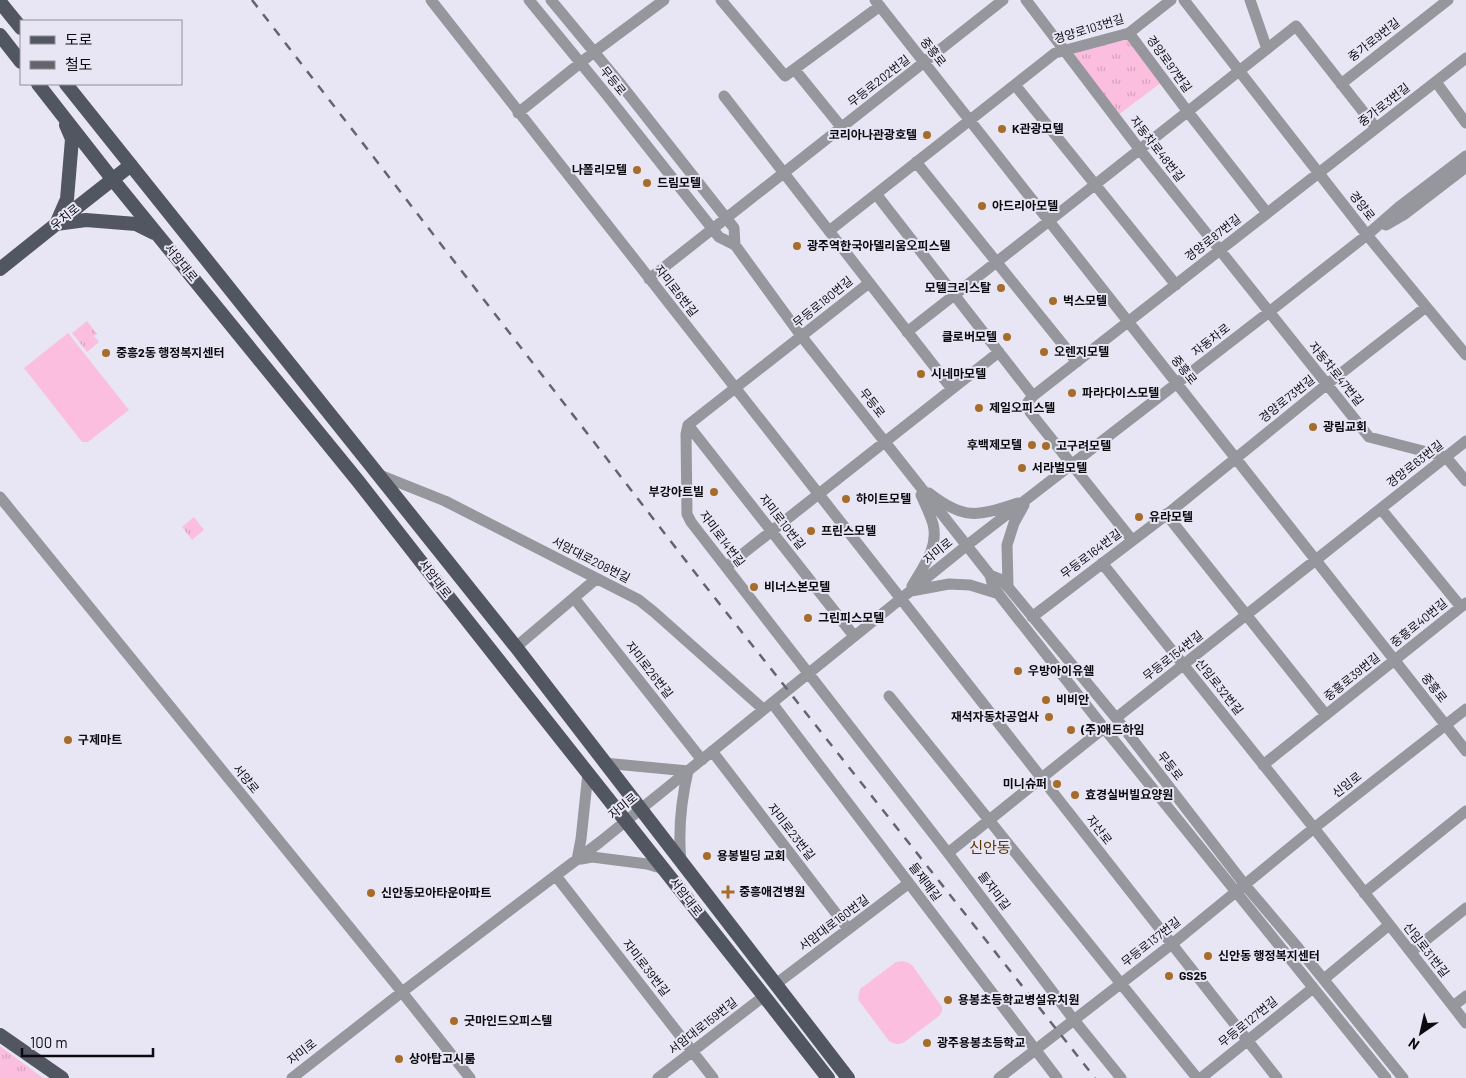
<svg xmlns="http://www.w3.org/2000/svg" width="1466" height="1078" font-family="Barlow,'Noto Sans KR',sans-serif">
<defs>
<pattern id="grass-tufts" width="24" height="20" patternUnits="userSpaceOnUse" patternTransform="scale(1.25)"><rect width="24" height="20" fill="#fcbede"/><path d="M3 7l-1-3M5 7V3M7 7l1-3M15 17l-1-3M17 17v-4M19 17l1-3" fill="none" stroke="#d7a2bd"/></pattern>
</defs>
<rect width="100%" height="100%" fill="#e8e6f5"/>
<!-- grass -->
<path fill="url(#grass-tufts)" d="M1124,40H1130L1162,82L1117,116L1074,56L1077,50Z
M87,321L97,334L94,336L99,342L87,352L72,333Z
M194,517L204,530L192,540L182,527Z
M0,1046L43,1078H0Z"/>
<!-- garden -->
<path fill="#fcbede" d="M68,333L129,410L88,442H82L24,368Z
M902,961L907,962L912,965L942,1007V1012L939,1016L903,1043C897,1045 894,1044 889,1041L859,1001L858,998L860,989L896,962Z"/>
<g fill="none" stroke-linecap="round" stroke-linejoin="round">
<!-- minor -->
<path stroke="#95979d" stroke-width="11" d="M431,0L1277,1078
M529,0L606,94L719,237L735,245L802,337L990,575L993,587L1104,728L1386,1078
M551,0L619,82L734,228L735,245
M721,0L785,76L880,6
M875,0L1466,751
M1026,0L1140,150L1369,437L1446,457L1466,481
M1184,0L1367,235L1466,355
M1250,0L1267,49
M1129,33L1188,112L1267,213
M795,70L842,128
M1436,82L1466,123
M1341,84L1448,0
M1015,85L1176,285
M724,96L952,389
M518,113L594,52L664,0
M916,162L1077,362
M876,194L1033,396L1028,402L1030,412L1132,540
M1386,225L1405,214L1466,167
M829,231L1055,53L1129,33L1171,0
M649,279L1003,0
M869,283L688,425L686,434L687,514L691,522L948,853L1074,1020L1121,1078
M907,332L1049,221L1296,26L1376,128
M1033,396L1466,58
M688,425L854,636
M380,475L445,501L639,600L654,612L763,709
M929,493C965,521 978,516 1018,503
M0,497L394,982L470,1078
M1381,509L1461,607
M1166,514L1326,715
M1102,563L1314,828L1466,1023
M726,567L999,352
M990,575L1000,579L1008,587L1116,718L1245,885L1295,944L1403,1078
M912,586C923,567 939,547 933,524C930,514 925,504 921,495
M1008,587L1007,545L1014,523L1024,505
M911,591L949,584L970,585L999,594
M574,598L702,760
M1032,617L1166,515L1326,385L1426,307
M516,647L596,579
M889,696L1197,1078
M772,703L1057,1078
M1116,718L1466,441
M712,751L848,929
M604,763L688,771
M1263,765L1466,603
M948,853L1104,728
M581,859L592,857L647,864L664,869
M577,860L581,839L588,773
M681,862C678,831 681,801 688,771
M556,876L713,1078
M1364,893L1466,811
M1411,952L1466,908
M1324,979L1389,925
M776,984L909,883
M1453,1006L1466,996
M292,1078L402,992L600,842L966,546L1269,312L1367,235L1399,207L1466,156
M658,1078L764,996
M999,1078L1172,944L1314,828L1466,709
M1201,1078L1313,988"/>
<!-- major -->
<path stroke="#515660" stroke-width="14" d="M0,2L21,28
M0,35L21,62
M38,84L113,180L358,481L436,581L764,996L828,1078
M66,84L516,647L848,1078
M57,222L67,199L72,139L66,125
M56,224L86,220L136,224L154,233
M0,269L80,205L131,165
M0,1035L62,1078"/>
<!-- rail -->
<path stroke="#65646d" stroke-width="2.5" stroke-dasharray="9 9" stroke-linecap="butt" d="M252,0L703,583L1095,1078"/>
</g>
<!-- markers -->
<g fill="#a56c2a" stroke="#e8e6f5" stroke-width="2">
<circle cx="1002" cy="129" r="5"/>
<circle cx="927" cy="135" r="5"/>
<circle cx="637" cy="170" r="5"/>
<circle cx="647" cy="183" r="5"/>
<circle cx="982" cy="206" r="5"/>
<circle cx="797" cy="246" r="5"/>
<circle cx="1001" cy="288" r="5"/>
<circle cx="1053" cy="301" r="5"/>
<circle cx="1007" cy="337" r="5"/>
<circle cx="1044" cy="352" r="5"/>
<circle cx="106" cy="353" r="5"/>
<circle cx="921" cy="374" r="5"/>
<circle cx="1072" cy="393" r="5"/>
<circle cx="979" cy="408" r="5"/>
<circle cx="1313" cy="427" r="5"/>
<circle cx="1032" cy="445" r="5"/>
<circle cx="1046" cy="446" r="5"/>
<circle cx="1022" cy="468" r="5"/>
<circle cx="714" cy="492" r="5"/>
<circle cx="846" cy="499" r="5"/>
<circle cx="1139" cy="517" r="5"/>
<circle cx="811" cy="531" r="5"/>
<circle cx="754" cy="587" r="5"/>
<circle cx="808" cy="618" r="5"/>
<circle cx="1018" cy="671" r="5"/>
<circle cx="1046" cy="700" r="5"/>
<circle cx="1049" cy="717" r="5"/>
<circle cx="1071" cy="730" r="5"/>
<circle cx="68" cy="740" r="5"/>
<circle cx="1057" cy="784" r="5"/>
<circle cx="1075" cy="795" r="5"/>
<circle cx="707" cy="856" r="5"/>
<path d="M725.5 884.5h5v5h5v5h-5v5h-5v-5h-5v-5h5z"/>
<circle cx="371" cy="893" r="5"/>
<circle cx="1208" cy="956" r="5"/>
<circle cx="1169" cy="976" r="5"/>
<circle cx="948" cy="1000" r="5"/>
<circle cx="454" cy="1021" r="5"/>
<circle cx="927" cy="1043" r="5"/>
<circle cx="399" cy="1059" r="5"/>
</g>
<g text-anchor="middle" stroke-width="4" stroke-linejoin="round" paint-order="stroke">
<!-- street labels -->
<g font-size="12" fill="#0c0b10" stroke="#e8e6f5">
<text transform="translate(1089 29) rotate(-17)" y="4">경양로103번길</text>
<text transform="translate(1374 40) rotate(-38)" y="4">중가로9번길</text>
<text transform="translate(933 52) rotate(52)" y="4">중흥로</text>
<text transform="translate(1169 64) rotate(54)" y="4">경양로97번길</text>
<text transform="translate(613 81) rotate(51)" y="4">무등로</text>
<text transform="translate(879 81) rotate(-38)" y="4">무등로202번길</text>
<text transform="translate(1384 105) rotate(-38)" y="4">중가로3번길</text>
<text transform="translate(1157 149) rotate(52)" y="4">자동차로48번길</text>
<text transform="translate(1362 206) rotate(53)" y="4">경양로</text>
<text transform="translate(65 217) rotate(-39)" y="4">우치로</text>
<text transform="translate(1213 238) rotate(-38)" y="4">경양로87번길</text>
<text transform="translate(181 263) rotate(51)" y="4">서암대로</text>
<text transform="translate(676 291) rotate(52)" y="4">자미로6번길</text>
<text transform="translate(823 302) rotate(-39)" y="4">무등로180번길</text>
<text transform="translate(1211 340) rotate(-38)" y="4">자동차로</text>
<text transform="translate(1184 370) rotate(52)" y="4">중흥로</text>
<text transform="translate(1336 374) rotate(51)" y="4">자동차로47번길</text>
<text transform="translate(1287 399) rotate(-39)" y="4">경양로73번길</text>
<text transform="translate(872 403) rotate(52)" y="4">무등로</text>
<text transform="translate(1415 464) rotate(-38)" y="4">경양로63번길</text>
<text transform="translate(782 522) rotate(52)" y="4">자미로10번길</text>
<text transform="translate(722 539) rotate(53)" y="4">자미로14번길</text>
<text transform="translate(938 551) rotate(-39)" y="4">자미로</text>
<text transform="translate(1091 554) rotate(-37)" y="4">무등로164번길</text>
<text transform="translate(591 560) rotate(27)" y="4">서암대로208번길</text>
<text transform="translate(435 579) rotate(52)" y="4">서암대로</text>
<text transform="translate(1419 623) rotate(-39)" y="4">중흥로40번길</text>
<text transform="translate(1173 656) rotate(-38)" y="4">무등로154번길</text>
<text transform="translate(649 670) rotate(52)" y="4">자미로26번길</text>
<text transform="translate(1352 677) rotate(-39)" y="4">중흥로39번길</text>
<text transform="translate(1219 687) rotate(51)" y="4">신임로32번길</text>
<text transform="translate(1434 688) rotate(52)" y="4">중흥로</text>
<text transform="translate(1170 766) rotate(52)" y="4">무등로</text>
<text transform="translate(246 779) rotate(51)" y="4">서양로</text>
<text transform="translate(1347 785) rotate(-38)" y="4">신임로</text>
<text transform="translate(623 806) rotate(-39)" y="4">자미로</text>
<text transform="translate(1099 830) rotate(52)" y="4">자산로</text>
<text transform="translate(791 832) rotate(52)" y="4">자미로23번길</text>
<text transform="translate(925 882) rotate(53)" y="4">들재매길</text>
<text transform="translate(994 891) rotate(53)" y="4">들자미길</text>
<text transform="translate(686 897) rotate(52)" y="4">서암대로</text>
<text transform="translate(834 923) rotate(-37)" y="4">서암대로160번길</text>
<text transform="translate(1151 942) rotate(-38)" y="4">무등로137번길</text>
<text transform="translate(1426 950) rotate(52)" y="4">신임로31번길</text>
<text transform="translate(646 968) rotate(52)" y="4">자미로39번길</text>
<text transform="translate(1248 1022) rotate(-39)" y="4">무등로127번길</text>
<text transform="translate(703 1026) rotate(-38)" y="4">서암대로159번길</text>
<text transform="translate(302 1052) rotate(-38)" y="4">자미로</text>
</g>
<!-- poi labels -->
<g font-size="12" font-weight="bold" fill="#0c0b10" stroke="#e8e6f5" text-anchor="start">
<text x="1012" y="133">K관광모텔</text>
<text x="917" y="139" text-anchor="end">코리아나관광호텔</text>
<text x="627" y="174" text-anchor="end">나폴리모텔</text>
<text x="657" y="187">드림모텔</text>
<text x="992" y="210">아드리아모텔</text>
<text x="807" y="250">광주역한국아델리움오피스텔</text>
<text x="991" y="292" text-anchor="end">모텔크리스탈</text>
<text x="1063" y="305">벅스모텔</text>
<text x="997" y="341" text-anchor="end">클로버모텔</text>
<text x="1054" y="356">오렌지모텔</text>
<text x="116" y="357">중흥2동 행정복지센터</text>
<text x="931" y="378">시네마모텔</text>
<text x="1082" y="397">파라다이스모텔</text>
<text x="989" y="412">제일오피스텔</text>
<text x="1323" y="431">광림교회</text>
<text x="1022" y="449" text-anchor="end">후백제모텔</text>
<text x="1056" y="450">고구려모텔</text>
<text x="1032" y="472">서라벌모텔</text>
<text x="704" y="496" text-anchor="end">부강아트빌</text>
<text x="856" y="503">하이트모텔</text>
<text x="1149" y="521">유라모텔</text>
<text x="821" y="535">프린스모텔</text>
<text x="764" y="591">비너스본모텔</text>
<text x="818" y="622">그린피스모텔</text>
<text x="1028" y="675">우방아이유쉘</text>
<text x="1056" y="704">비비안</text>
<text x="1039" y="721" text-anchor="end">재석자동차공업사</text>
<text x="1081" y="734">(주)애드하임</text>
<text x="78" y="744">구제마트</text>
<text x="1047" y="788" text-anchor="end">미니슈퍼</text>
<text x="1085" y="799">효경실버빌요양원</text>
<text x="717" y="860">용봉빌딩 교회</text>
<text x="739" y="896">중흥애견병원</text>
<text x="381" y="897">신안동모아타운아파트</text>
<text x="1218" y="960">신안동 행정복지센터</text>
<text x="1179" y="980">GS25</text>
<text x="958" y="1004">용봉초등학교병설유치원</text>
<text x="464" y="1025">굿마인드오피스텔</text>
<text x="937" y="1047">광주용봉초등학교</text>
<text x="409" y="1063">상아탑고시룸</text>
</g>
<!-- quarter labels -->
<g font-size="15" fill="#5b3502" stroke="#e8e6f5">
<text x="990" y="853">신안동</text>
</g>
</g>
<!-- legend -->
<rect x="20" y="20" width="162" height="65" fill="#e8e6f5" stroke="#908e99"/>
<rect x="30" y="36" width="25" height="8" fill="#515660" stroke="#908e99"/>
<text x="65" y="45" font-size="15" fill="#0c0b10">도로</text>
<rect x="30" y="61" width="25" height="8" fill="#65646d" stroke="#908e99"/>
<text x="65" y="70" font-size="15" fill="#0c0b10">철도</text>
<!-- north arrow -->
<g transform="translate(1421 1033) rotate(214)" stroke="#e8e6f5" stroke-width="4" paint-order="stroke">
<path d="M0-4L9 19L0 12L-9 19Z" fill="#0c0b10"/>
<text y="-8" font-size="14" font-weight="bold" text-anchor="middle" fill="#0c0b10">N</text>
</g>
<!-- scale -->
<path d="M22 1048v8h131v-8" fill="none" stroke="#0c0b10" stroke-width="2.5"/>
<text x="30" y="1048" font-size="15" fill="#0c0b10" stroke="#e8e6f5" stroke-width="4" paint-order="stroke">100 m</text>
</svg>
